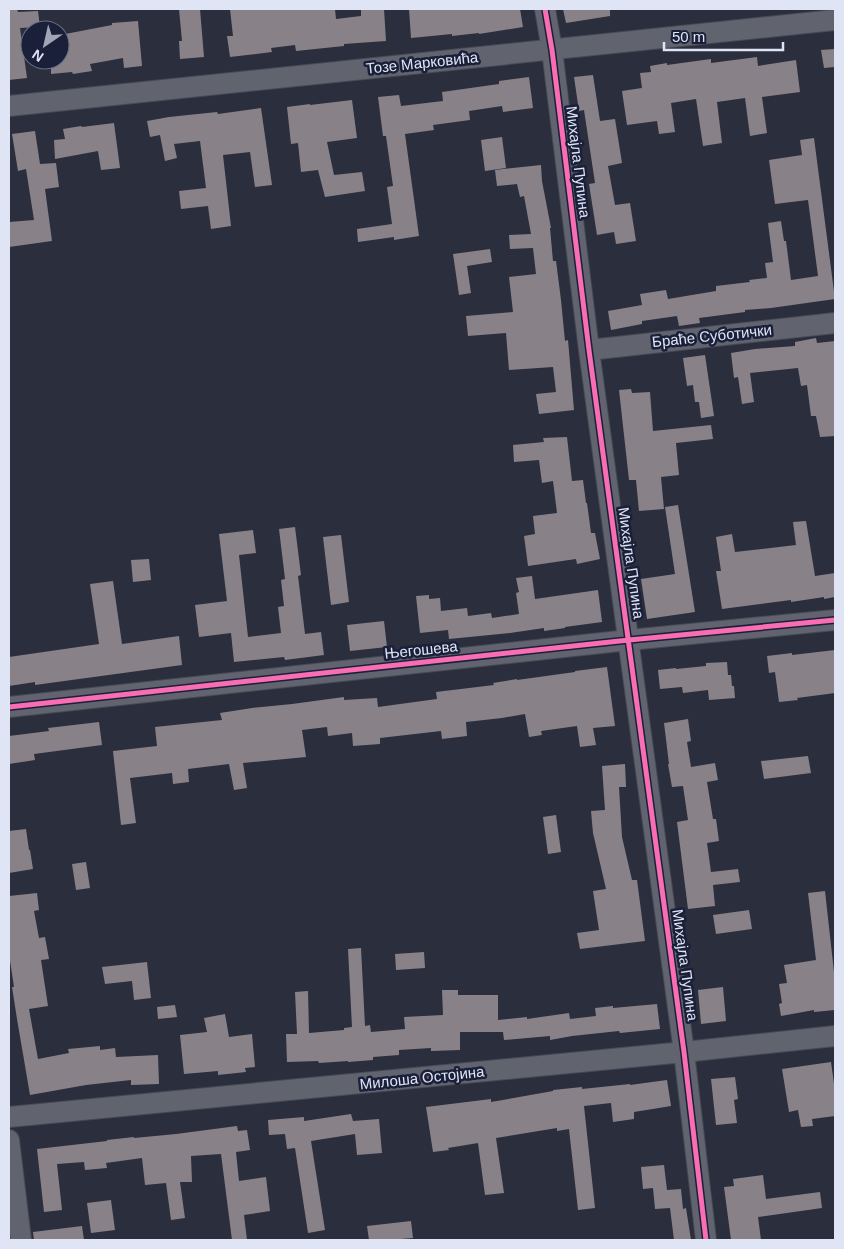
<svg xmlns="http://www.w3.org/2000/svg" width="844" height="1249" font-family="Helvetica,sans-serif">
<rect width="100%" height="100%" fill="#2b2e3d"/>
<!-- building -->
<path fill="#888288" d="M9,9H17L18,12L38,11L40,27L20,28L27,78L9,80Z
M179,9H200L204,57L180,59L179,41H182Z
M230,9H335L336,19L361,16V10H365V9H384L386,41L344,44V46L296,51L295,45L271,48L272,52L230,57L227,36H233Z
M409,9H520L523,27L479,34V33L452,36V34L411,38Z
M563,9H610V16L566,23Z
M138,21L142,66L124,68L123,58L90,64L92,71L73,74L72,72L51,74V60H60V35L112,25V23Z
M835,49V67L824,68L821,50Z
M757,57L758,66L796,60L800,92L762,97L767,133L750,136L745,98L717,102L722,143L703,146L696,99L671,103L675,132L659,134L657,121L627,125L622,91L642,88L640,73L651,72L650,66L667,63V65L711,59V63Z
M593,75L600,121L615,119L622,163L608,166L615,205L630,203L636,241L616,244L614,232L597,235L589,184L595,183L584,110L579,111L574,77Z
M529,77L533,108L503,112L502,106L469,111L470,120L433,125L434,130L405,134L419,236L394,240V237L358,242L357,229L392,224L387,187L393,186L386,136H383L378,97L399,95L401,106L443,101L442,92L499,84V81Z
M352,100L357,138L327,142L334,175L362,172L365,191L325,197L318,170L301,172L298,143L291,144L287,107L310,104V105Z
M261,108L272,185L255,187L250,152L223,155L231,226L211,229L208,206L181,209L179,191L206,188L200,141L174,144L177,158L165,161L160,135L150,137L147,121L169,117L217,112L218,114Z
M114,123L120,168L101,170L98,151L55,159L54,140L65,139L63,129L81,126L82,127Z
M35,131L40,164L56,163L59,187L45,189L52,241L9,247V222L34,220L26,169L18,171L12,134Z
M502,137L506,168L485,171L481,140Z
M814,138L835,299L771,308L745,310V312L699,318L700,323L679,326L677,316L642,321V324L611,330L608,311L642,305L640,294L666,290L668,299L716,291V286L750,282L749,280L767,278L765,263L773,262L768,223L781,221L784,241H786L791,280L818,276L808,200L775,204L769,160L802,155L800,140Z
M541,165L542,181L551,228H550L553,261H556L561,300L565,341L568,340L574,410L539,414L536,394L556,392L553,367L509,370L506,333L468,336L466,316L513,312L509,277L536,274L533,248L510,249L509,235L531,234L524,196L520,197L517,184L497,186L495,170Z
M490,249L492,262L467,266L471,293L459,295L453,254Z
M816,338L817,343L835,341V436L820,437L816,416H811L807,385L801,386L798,368L750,373L754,402L742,404L738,377L734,378L731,353L755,349L795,346V342Z
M705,355L714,416L701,418L699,402H695L693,385L687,386L683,358Z
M631,389L632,393L650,392L653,431L711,425L713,439L676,443L679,475L661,477L664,509L639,511L636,480H629L619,390Z
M567,437L572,481L583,480L586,503H587L591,533H595L600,559L577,564L576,559L528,566L524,536L535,534L533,516L557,513L553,481L542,483L539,460L514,462L513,445L544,442L543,438Z
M678,505L695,612L647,619L641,579L675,574L665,507Z
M806,521L815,576L835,573V597L824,599V597L791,602V600L722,609L716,571H721L716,537L732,534L735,552L796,545L793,522Z
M295,527L301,575L298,576L305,634L321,632L324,655L285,660L284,657L234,662L231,633L199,637L195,605L227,601L219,534L253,530L256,553L239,555L248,637L281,633L278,607L284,606L281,580L285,579L279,529Z
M341,535L349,602L331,605L323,537Z
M149,559L151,580L133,582L131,560Z
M532,576L535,599L598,590L602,622L565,627V628L544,631V628L510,633L449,639L448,630L420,633L416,596L429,595V599L440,598L441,611L467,608L468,616L491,613L492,618L519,614L516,593L519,592L516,578Z
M113,581L122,644L179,636L182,665L35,685V682L9,686V657L99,644L90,584Z
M384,621L387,647L350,651L347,625Z
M835,650V693L797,698L798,700L779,702L775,672L769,673L767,656L792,653V655Z
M727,662L728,675H731L732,686H734L735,698L709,700L708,690L683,693L682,687L660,689L658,670L676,668V669L706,666V663Z
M607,667L615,726L593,728L596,745L580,747L577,726L541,731L542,735L529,737L525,714L502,718L466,722L467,736L442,739L441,731L380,738V744L353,746L352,733L328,736L327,727L302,730L306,757L243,763L247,788L234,790L229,764L188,769L189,782L173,784L172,773L130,778L136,823L121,825L113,751L157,746L155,727L222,720L220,713L252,708L292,704L344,697V700L377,698L378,707L437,699L436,692L494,685L493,683L517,679V680L575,672V671Z
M688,719L691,741L687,742L691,767L715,763L718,780L707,782L713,819H716L719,841L707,843L711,872L738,869L740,882L713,885L715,906L688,909L677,822L688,820L683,786L672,787L668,764H669L664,723Z
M99,722L102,745L34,754L35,760L9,764V736L49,731L48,728Z
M808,756L811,773L764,779L761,761Z
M625,764L626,787H619L622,837L632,880H637L645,941L580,949L577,933L599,930L593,891L606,889L593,833L591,811L605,810L602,766Z
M556,815L561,852L548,854L543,817Z
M26,829L29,850H30L33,869L9,873V831Z
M86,862L90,888L76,890L72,864Z
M825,891L835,981V1010L814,1012V1010L781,1016L779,1004L782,1003L779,984L787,983L784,965L816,960L808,893Z
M37,893L39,910L34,911L39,938L45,937L49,959L41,960L48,1006L29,1009L38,1059L69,1053L68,1049L100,1046V1050L115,1048L116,1057L158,1055L159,1084L131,1085V1080L86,1085L30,1095L17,1019L12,987H14L9,954V896Z
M749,910L752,929L716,934L713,915Z
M361,948L365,1026L370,1025L371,1032L405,1029L404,1017L443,1015L442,990H458V995H498V1020L527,1017V1019L569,1013L570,1019L596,1016L595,1008L613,1006V1008L657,1004L660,1029L620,1033L619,1031L572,1036L550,1040V1036L504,1040L503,1032H460V1050L431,1051V1048L399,1050V1055L373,1057V1060L348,1062V1061L319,1063L318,1061L287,1062L286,1034H297L295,992L308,991L309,1033L344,1030V1028L352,1027L348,949Z
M424,952L425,968L396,970L395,954Z
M147,962L151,998L134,1000L132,981L105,984L102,967Z
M723,987L726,1021L701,1024L698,990Z
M175,1005L177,1017L158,1019L157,1007Z
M225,1014L229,1037L252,1034L255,1067L245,1068L246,1072L218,1075V1071L184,1074L180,1035L207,1032L204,1018Z
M831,1062L835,1091V1116L812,1119L813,1126L801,1127L798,1110L789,1112L782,1069Z
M735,1077L738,1099L734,1100L737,1123L716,1125L711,1079Z
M667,1080L671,1106L634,1112V1119L613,1122L611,1103L584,1106L595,1208L578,1210L569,1129L557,1131V1128L496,1138L504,1193L485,1195L478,1143L448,1148L449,1150L433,1152L426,1107L491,1099V1102L553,1091V1090L582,1087V1089L630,1084V1085Z
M351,1114L353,1121L379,1119L382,1153L357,1155L355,1134L311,1141L325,1230L308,1233L295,1148L287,1149L285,1134L269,1135L268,1120L304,1117V1121Z
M237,1126L238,1131L247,1130L250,1150L236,1152L239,1181L266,1177L270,1211L244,1215L247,1240H232L221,1154L191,1156L192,1182H180L185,1218L171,1220L166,1183L145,1185L142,1158L106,1163L107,1168L85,1170L84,1162L57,1164L62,1210L44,1212L37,1149L107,1141V1140L134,1137V1138L176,1134Z
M664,1165L667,1190L681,1189L683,1209L686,1208L691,1240H674L670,1208L655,1209L653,1188L643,1189L641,1167Z
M763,1175L766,1199L820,1192L822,1208L758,1217L761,1240H731L724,1187L734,1186L733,1179Z
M111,1200L115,1230L91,1233L87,1203Z
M411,1221L413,1238L388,1240H369L367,1226Z
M82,1226L84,1240H34L33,1232Z"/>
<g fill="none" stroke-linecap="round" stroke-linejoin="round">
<defs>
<path id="minor" d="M545,9L552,50L589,350L684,1052L706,1240
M9,106L835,20
M589,350L835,323
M9,707L629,640L835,620
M9,1117L684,1052L835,1036
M9,1140L21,1240"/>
</defs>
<!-- minor casing -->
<use href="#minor" stroke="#464956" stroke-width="22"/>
<!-- minor -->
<use href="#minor" stroke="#61646f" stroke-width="20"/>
<defs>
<path id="cycleway" d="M545,9L552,50L589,350L684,1052L706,1240
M9,707L629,640L835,620"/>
</defs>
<!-- cycleway casing -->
<use href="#cycleway" stroke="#1b203a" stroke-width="8"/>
<!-- cycleway -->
<use href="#cycleway" stroke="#f96db3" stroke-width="5"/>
</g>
<g text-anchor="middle" stroke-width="5" stroke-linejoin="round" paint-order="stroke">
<!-- street labels -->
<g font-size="15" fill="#e0e5f6" stroke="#1b203a">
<text transform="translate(422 63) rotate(-6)" y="5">Тозе Марковића</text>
<text transform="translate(578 162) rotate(83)" y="5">Михајла Пупина</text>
<text transform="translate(712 336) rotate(-6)" y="5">Браће Суботички</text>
<text transform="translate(631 563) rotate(82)" y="5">Михајла Пупина</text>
<text transform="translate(421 650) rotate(-6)" y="5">Његошева</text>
<text transform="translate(685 965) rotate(82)" y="5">Михајла Пупина</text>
<text transform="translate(422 1078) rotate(-6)" y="5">Милоша Остојина</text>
</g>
</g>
<!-- border -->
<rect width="844" height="1249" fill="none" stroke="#e0e5f6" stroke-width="20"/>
<!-- north arrow -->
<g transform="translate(45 45) rotate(214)"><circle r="24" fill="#1b203a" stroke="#6a6f85"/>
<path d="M0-4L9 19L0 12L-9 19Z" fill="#a1a5b5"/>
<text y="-8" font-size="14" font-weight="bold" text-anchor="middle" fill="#e0e5f6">N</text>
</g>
<!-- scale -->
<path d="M664 42v8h119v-8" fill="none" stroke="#e0e5f6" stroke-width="2.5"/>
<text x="672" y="42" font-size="15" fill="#e0e5f6" stroke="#1b203a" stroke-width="4" paint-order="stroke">50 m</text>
</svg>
